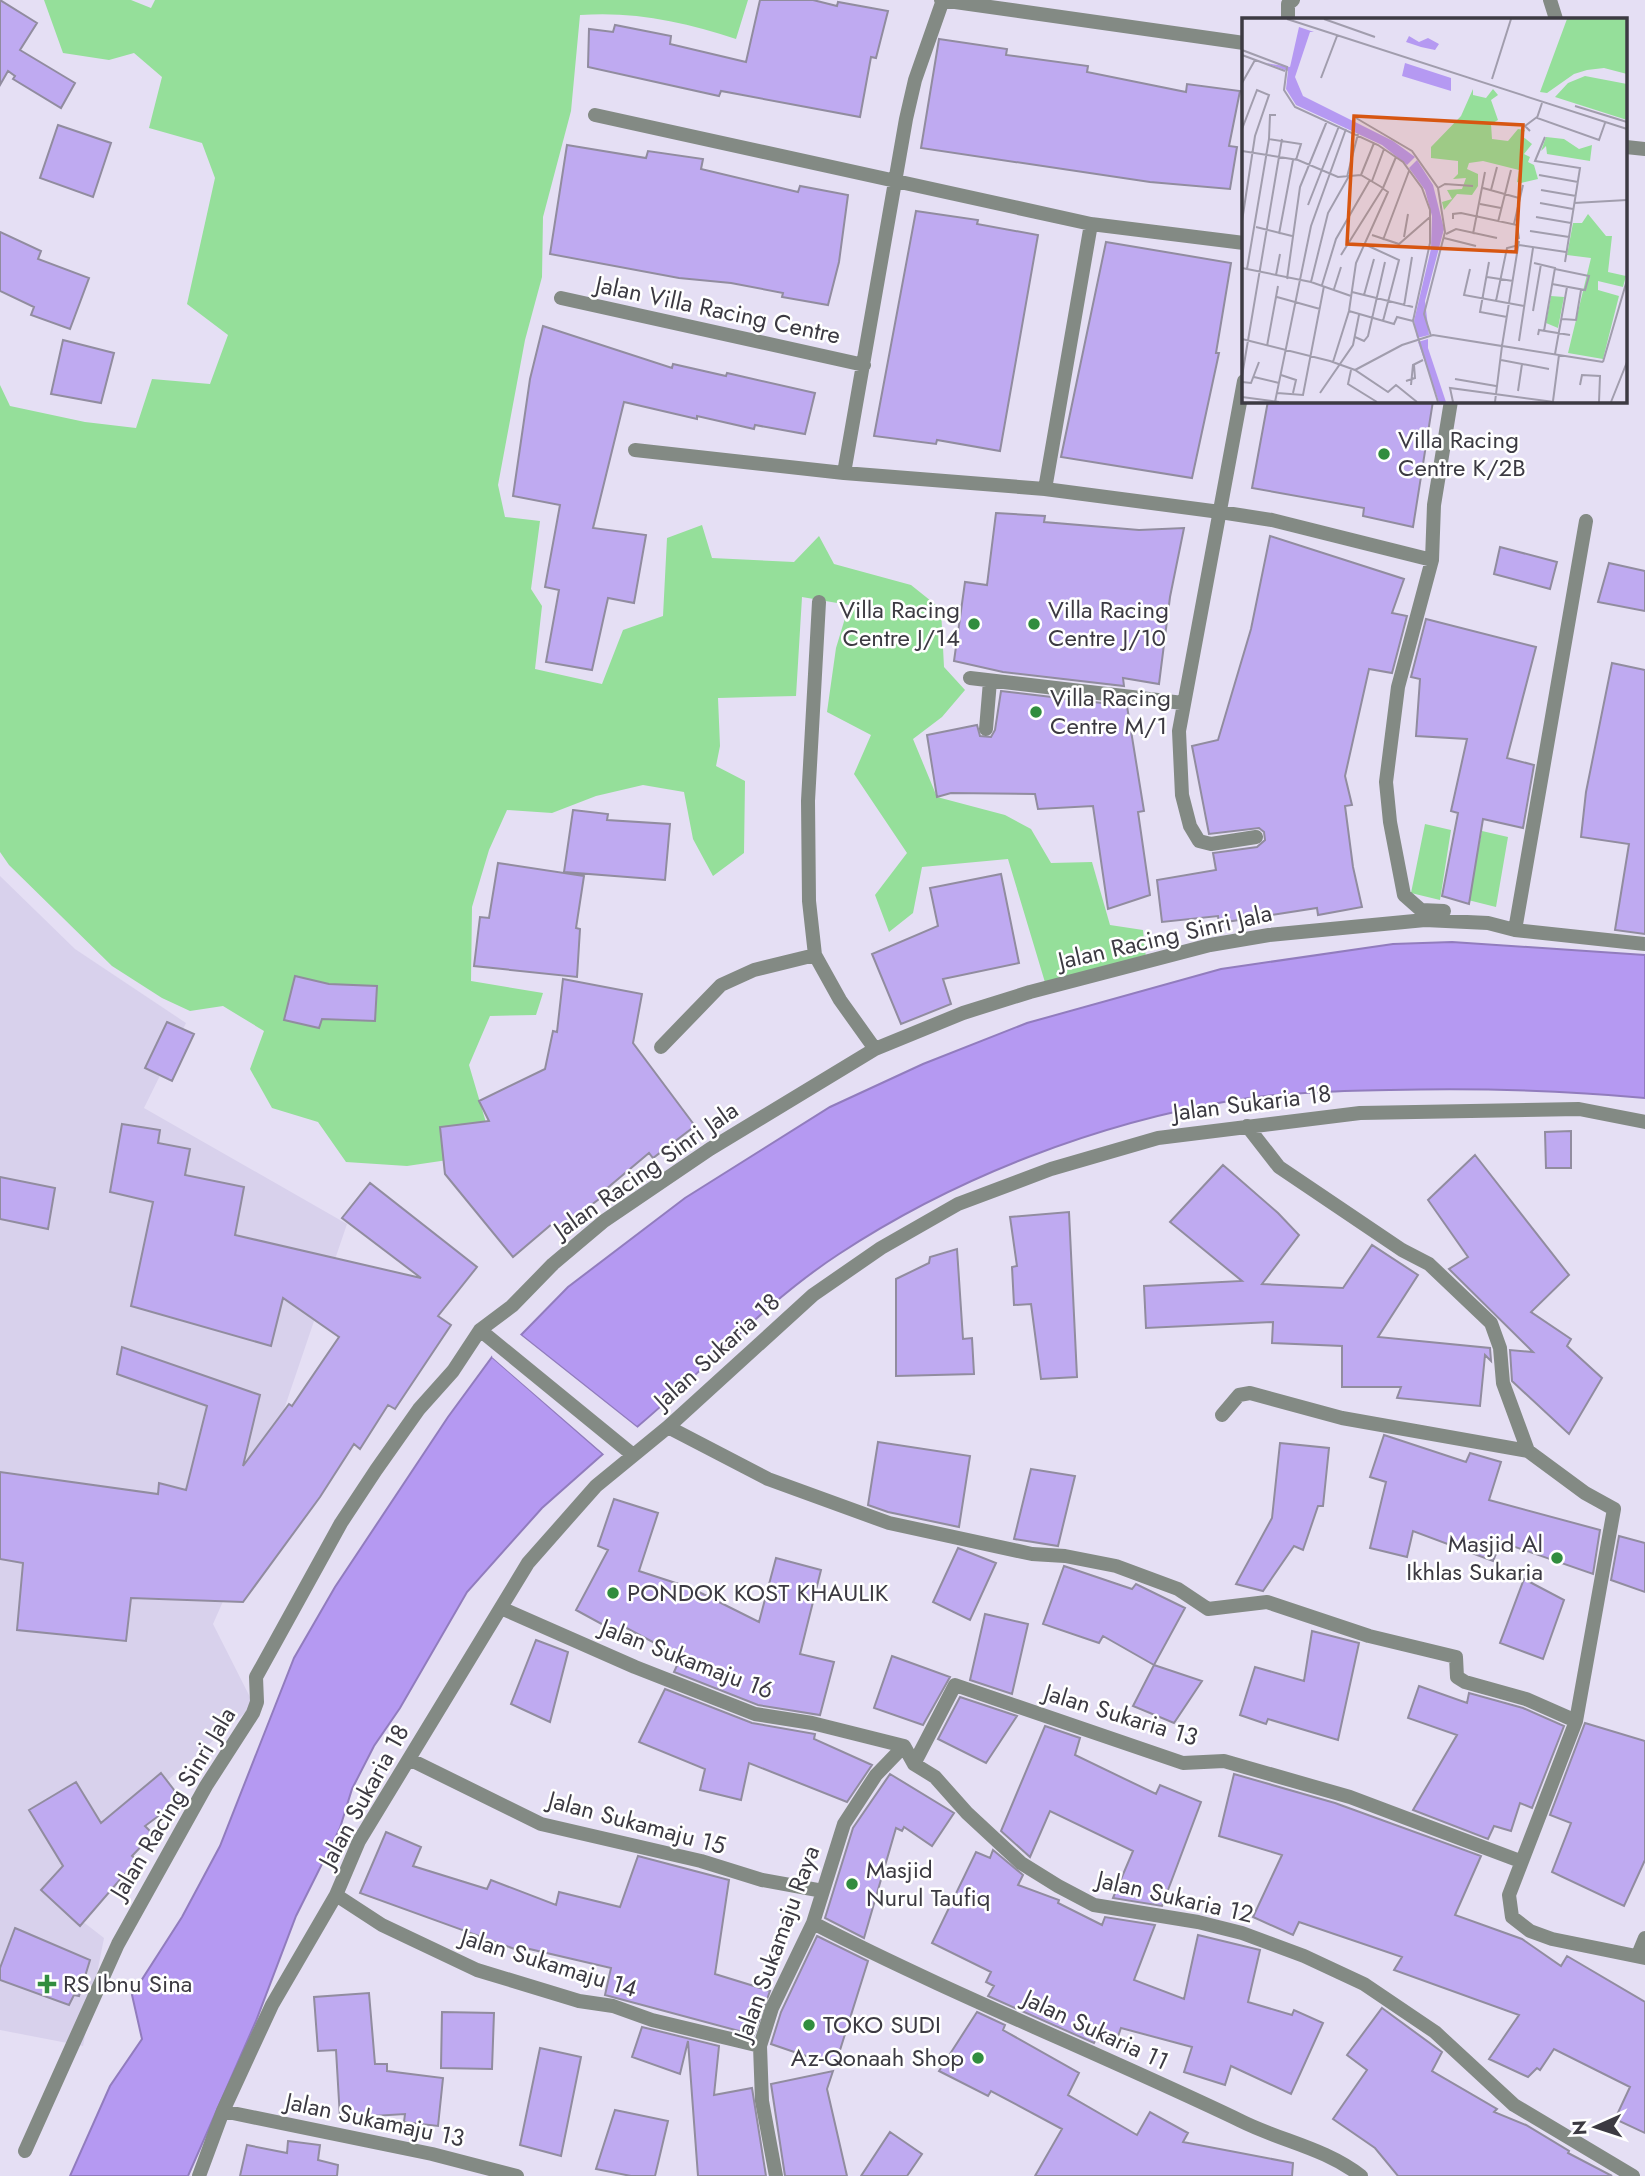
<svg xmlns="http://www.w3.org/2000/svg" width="1645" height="2176" font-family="Jost,sans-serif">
<rect width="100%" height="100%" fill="#e5dff4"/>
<!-- built -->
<path fill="#d8d1ec" d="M0,876L75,949L186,1023L144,1108L347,1224L259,1483L254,1531L213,1624L254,1705L42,1890L104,1938L83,2046L0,2030Z"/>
<!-- green -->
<path fill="#95df9a" d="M44,0H131L151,8L155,0H748L736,39C685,22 634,11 580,15L571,111L543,217L542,277L525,340L498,485L505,517L540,521L531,589L542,606L535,669L602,684L623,630L663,616L667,538L702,525L712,558L794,562L819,536L834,564L911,585L941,609L944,667L965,690L942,717L913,739L937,797L1005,815L1031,829L1051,863L1092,862L1110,925L1143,930L1146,958L1047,989L1008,859L922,867L913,913L889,932L875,895L907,853L854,774L871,735L827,712L836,648L849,605L802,597L796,696L718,698L720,746L716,766L745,781L744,853L713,876L693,839L684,792L643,785L596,796L552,813L507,810L489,850L472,907L471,981L543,993L536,1015L490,1016L469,1065L495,1153L407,1166L346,1162L318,1122L272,1108L250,1069L264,1031L223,1006L190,1011L162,998L112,966L9,865L0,852V385L10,406L85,422L136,428L152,379L210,384L228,335L187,304L215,178L202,143L149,128L162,77L134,53L109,60L63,53Z
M1425,824L1451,830L1440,900L1411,893Z
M1482,831L1508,837L1496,907L1468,900Z"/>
<!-- water -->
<path fill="#b599f2" stroke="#917cbd" stroke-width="2" d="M1452,942L1645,955V1098C1560,1090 1475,1088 1390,1090C1339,1091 1286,1092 1235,1100C1097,1123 956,1177 839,1254C764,1303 705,1370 637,1427L521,1335L568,1287L685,1198L830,1107L923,1064L1027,1023L1221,969L1393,944Z
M492,1357L603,1454L542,1508L467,1592L400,1708L374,1746L352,1789L340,1828L296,1916L256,2021L188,2176H70L110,2086L142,2039L132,1995L182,1917L220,1846L294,1658L335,1587L448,1417Z"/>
<!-- pier -->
<path fill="#e5dff4" d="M518,1333L639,1429H634L518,1338Z
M493,1354L605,1451L606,1456L492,1357Z"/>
<!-- building -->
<path fill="#bfaaf1" stroke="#918c9f" stroke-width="2" d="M0,0L37,23L20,50L75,83L61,108L13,79L15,76L8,71L0,85Z
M760,0H813L837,6L838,2L888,11L876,58L871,57L860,117L721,91L719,96L588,67L589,29L613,32L615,25L671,36L670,44L746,62Z
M939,39L1007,49L1006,55L1088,66L1087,72L1186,92L1187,84L1240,91L1229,146L1237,147L1230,189L1150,182L921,148Z
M58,125L111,143L93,197L40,178Z
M567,145L646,158L648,151L703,159L701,169L798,192L800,186L848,195L839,262L828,305L782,297L783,293L731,283L679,278L550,254Z
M916,211L978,220L977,224L1038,235L1000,451L937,440L936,444L874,436Z
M0,232L41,251L38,259L89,278L70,329L31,315L34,307L0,291Z
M1106,242L1231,263L1216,353H1219L1192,478L1061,457Z
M543,326L672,368L673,364L726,376L727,373L815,393L805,434L755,425L754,429L697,416V419L624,402L593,528L646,535L634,603L608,598L592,670L546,662L559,590L545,587L560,505L513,496L530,379Z
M63,340L114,353L101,403L51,394Z
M1268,401H1433L1413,527L1363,516L1364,508L1252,488Z
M996,513L1045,516L1044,522L1139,530L1184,528L1170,597L1159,684L1123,678L1124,686L1003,672L954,661L965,582L987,585Z
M1270,536L1404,579L1392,613L1407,616L1392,673L1369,669L1345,776L1352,805L1345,806L1353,867L1362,907L1318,915L1317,908L1219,923L1218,916L1162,922L1157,880L1216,870L1213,853L1257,847L1265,840L1264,832L1259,828L1209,834L1192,746L1218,740L1251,629Z
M1500,547L1557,562L1550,589L1494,574Z
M1609,563L1645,571V611L1598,602Z
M1426,619L1536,647L1507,758L1534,765L1523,828L1483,819L1469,904L1442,896L1458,813L1451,811L1467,739L1416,736L1420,679L1411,677Z
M1612,663L1645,670V934L1615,930L1629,844L1581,837L1586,792Z
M1001,691L1127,706L1144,811L1138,812L1150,895L1108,909L1093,806L1038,809L1035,794L951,793L937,797L927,735L977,725L980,736L991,737L995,730Z
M573,810L608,814L607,820L670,824L665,880L564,872Z
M498,863L584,876L576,928L580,929L577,977L474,966L480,917L489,918Z
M1001,874L1019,963L943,979L951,1004L901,1024L872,954L938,926L930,888Z
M295,976L329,984L377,986L375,1021L322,1019L319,1028L284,1020Z
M563,979L642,994L633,1043L695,1126L653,1158L649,1153L605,1190L607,1193L558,1230L553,1223L513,1257L445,1174L440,1127L489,1121L479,1101L545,1069L553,1031L557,1032Z
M167,1022L194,1034L172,1081L145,1068Z
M122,1124L160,1130L158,1143L190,1149L185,1175L244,1187L235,1235L421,1278L342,1218L370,1183L477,1267L438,1316L451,1325L395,1409L388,1405L360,1449L354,1444L320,1497L243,1602L131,1598L126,1641L17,1630L23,1563L0,1559V1472L158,1494L159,1483L186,1490L207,1406L117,1374L122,1347L260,1395L243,1466L289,1404L292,1406L339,1337L283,1298L271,1346L131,1306L153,1202L110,1192Z
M1571,1131V1168H1546L1545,1132Z
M1475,1155L1569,1275L1531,1312L1571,1339L1567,1346L1602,1378L1569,1434L1512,1381L1510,1350L1533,1352L1449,1269L1468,1257L1428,1200Z
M1223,1165L1278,1213L1299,1235L1262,1284L1343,1288L1372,1245L1418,1275L1378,1337L1490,1348L1491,1361L1485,1355L1480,1406L1397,1398L1401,1387H1342V1346L1272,1343L1273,1322L1146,1328L1144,1286L1242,1281L1170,1222Z
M0,1177L55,1188L48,1229L0,1219Z
M1069,1212L1077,1377L1041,1379L1031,1304L1014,1305L1012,1267L1017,1266L1010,1217Z
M957,1249L963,1339L972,1338L974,1374L896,1376V1279L929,1263L930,1257Z
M1384,1435L1466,1462L1470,1453L1501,1462L1489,1500L1600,1530L1593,1574L1501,1542L1493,1561L1413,1531L1407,1557L1370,1548L1386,1482L1370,1477Z
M878,1442L970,1456L959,1527L888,1512L868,1505Z
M1280,1443L1329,1448L1323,1506H1318L1303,1550L1294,1546L1263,1591L1236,1584L1272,1518Z
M1031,1469L1075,1476L1058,1546L1014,1539Z
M614,1499L658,1513L639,1571L691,1588L759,1622L776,1558L821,1570L800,1654L834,1662L820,1715L758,1705L674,1672L681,1657L623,1626L618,1633L576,1610L608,1550L598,1546Z
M1619,1536L1645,1543V1592L1611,1580Z
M958,1548L996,1563L970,1620L933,1602Z
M1064,1566L1132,1589L1136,1584L1185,1608L1154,1665L1103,1636L1099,1643L1043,1624Z
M1524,1579L1564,1600L1543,1659L1500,1643Z
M985,1614L1028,1624L1012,1694L970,1680Z
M1312,1631L1359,1643L1338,1740L1268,1719L1266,1724L1240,1715L1255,1667L1304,1681Z
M536,1640L568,1652L550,1722L511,1704Z
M892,1656L950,1677L923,1725L874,1708Z
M1154,1665L1202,1681L1174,1723L1133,1706Z
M1419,1686L1467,1703L1469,1693L1523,1708L1564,1726L1532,1808L1520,1803L1511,1831L1494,1826L1488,1839L1413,1810L1457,1735L1408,1718Z
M665,1689L752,1723L815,1734L814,1739L872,1765L847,1802L749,1763L741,1800L700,1790L705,1769L639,1742Z
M960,1697L1017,1716L986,1763L938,1739Z
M1585,1723L1645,1741V1860L1624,1906L1552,1872L1571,1823L1550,1815Z
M1045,1726L1080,1738L1075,1755L1156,1794L1160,1785L1201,1802L1162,1906L1113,1898L1133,1851L1050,1811L1030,1857L1001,1831Z
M161,1773L181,1799L145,1826L153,1834L132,1856L137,1860L80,1926L41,1890L63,1866L29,1810L76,1782L101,1823Z
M890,1774L954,1813L932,1846L904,1827L902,1831L896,1828L864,1938L825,1918L853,1828Z
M1234,1774L1335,1803L1481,1856L1455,1915L1522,1939L1561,1966L1567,1956L1645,2002V2133L1615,2119L1630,2087L1554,2049L1540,2070L1537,2068L1528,2077L1489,2059L1519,2015L1394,1970L1402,1957L1299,1922L1293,1935L1253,1917L1282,1855L1219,1836Z
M386,1832L421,1847L413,1866L487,1889L491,1880L556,1905L559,1892L620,1907L638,1856L729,1880L715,1974L770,1991L754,2035L605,1995L611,1968L525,1948L523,1952L360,1893Z
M993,1850L1023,1875L1018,1885L1059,1900L1058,1903L1102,1925L1105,1917L1155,1925L1134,1980L1184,1999L1198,1935L1260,1950L1248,2002L1292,2015L1294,2010L1323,2023L1291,2094L1231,2066L1225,2085L1184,2072L1192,2047L1121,2028L1116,2042L1098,2035L1094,2043L988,1996L994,1986L986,1982L991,1972L932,1943L976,1852L990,1858Z
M15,1928L90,1960L79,1996L74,1995L69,2005L0,1980V1968Z
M817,1936L868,1961L835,2066L771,2044L781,2012Z
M369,1993L375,2064H387V2071L443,2078L438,2126L404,2122L405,2114L340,2118L336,2050L318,2051L314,1997Z
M1382,2008L1442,2052L1432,2071L1497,2109L1494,2112L1526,2125L1569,2151L1568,2153L1612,2176H1398L1375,2148L1333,2119L1367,2070L1347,2055Z
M442,2012L494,2013L492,2069L441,2068Z
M977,2012L1005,2025L1003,2030L1079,2073L1068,2095L1137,2135L1150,2112L1188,2133L1183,2142L1293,2163L1292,2176H1035L1062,2129L991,2091L988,2096L939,2071Z
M642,2027L719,2046L714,2095L752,2088L766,2176H698L688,2041L680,2074L632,2057Z
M540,2048L581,2057L561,2156L520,2145Z
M833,2071L827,2089L847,2176H785L771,2084Z
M615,2110L668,2121L655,2176H631L596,2169Z
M890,2132L922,2154L907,2176H861Z
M288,2141L320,2145L318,2160L338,2165L337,2176H240L247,2145L287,2153Z"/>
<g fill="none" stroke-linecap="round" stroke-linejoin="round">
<!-- minor -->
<path stroke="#838a84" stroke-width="14" d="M941,0L1244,43
M1550,0L1556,19
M1288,19V4L1293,0
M595,115L1091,224L1244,243
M1626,147L1645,149
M561,298L864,365
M1244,381L1179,731L1182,795L1190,826L1199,841L1211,844L1256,837
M635,450L844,473L1045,489L1220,512L1272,520L1432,560
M844,473L906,119L915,80L943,0
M1045,489L1091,224
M819,602L808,801L809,901L815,955L840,1000L875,1049
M970,678L1183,703
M986,729L990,681
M1444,911L1421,910L1404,895L1390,822L1386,782L1398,687L1432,560L1434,505L1451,401
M1515,930L1586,521
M661,1047L721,985L754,970L815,955
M1247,1126L1279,1167L1402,1250L1429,1264L1491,1323L1500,1348L1503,1383L1528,1451
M480,1330L633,1455
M1222,1415L1239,1395L1250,1393L1342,1418L1528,1451L1585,1493L1614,1509L1576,1721L1509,1895L1512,1917L1530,1931L1552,1939L1645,1958
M668,1427L768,1479L889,1523L1032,1554L1065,1556L1116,1566L1178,1589L1208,1609L1267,1602L1369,1636L1456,1657L1457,1677L1465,1682L1526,1699L1576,1721
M501,1608L635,1667L755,1714L812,1723L904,1746
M904,1746L914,1764L935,1777L967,1813L1021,1863L1058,1886L1094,1905L1198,1922L1242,1933L1304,1956L1364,1984L1435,2032L1514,2105L1633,2176
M409,1759L541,1824L701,1861L762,1880L823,1891
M914,1764L955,1685L1183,1763L1224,1761L1350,1797L1520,1861
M336,1895L382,1925L477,1970L579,2001L613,2006L652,2020L760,2046
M813,1923C953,1995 1099,2053 1241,2121C1281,2141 1325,2148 1361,2176
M1638,1955L1645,1938
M223,2111L432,2154L517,2176
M25,2151L118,1944L206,1786L253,1713L257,1702L256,1677L341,1523L376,1470L419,1409L453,1371L480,1330L512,1306L553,1264L604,1221L710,1149L875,1049L963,1013L1030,992L1210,945L1269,935L1425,920L1488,923L1515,930L1645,944
M199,2176L223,2111L272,2005L336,1895L359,1841L528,1563L596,1486L668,1427L813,1295L881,1248L958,1204L1051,1169L1158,1138L1360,1113L1579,1109L1645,1122
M776,2176L762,2101L760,2046L772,2008L813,1923L844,1824L876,1775L904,1746"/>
</g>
<!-- markers -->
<g fill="#318d3f" stroke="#fff" stroke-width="2.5">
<circle cx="1384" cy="454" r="7"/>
<circle cx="974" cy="624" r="7"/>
<circle cx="1034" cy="624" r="7"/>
<circle cx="1036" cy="712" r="7"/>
<circle cx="1557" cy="1558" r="7"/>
<circle cx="613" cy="1593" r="7"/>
<circle cx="852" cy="1884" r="7"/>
<path d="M43.5 1973.5h7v7h7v7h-7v7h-7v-7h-7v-7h7z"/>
<circle cx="809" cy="2025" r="7"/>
<circle cx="978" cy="2058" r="7"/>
</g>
<g text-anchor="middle" stroke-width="5" stroke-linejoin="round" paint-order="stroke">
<!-- street labels -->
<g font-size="24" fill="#3c3a42" stroke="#fff">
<text transform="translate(718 310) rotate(12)" y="8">Jalan Villa Racing Centre</text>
<text transform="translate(1165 937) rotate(-13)" y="8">Jalan Racing Sinri Jala</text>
<text transform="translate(1252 1103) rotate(-7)" y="8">Jalan Sukaria 18</text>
<text transform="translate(646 1170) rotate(-35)" y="8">Jalan Racing Sinri Jala</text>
<text transform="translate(717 1351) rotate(-42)" y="8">Jalan Sukaria 18</text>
<text transform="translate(687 1659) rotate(21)" y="8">Jalan Sukamaju 16</text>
<text transform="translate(1121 1715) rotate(17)" y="8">Jalan Sukaria 13</text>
<text transform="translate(364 1796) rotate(-61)" y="8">Jalan Sukaria 18</text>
<text transform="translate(173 1803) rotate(-59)" y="8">Jalan Racing Sinri Jala</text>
<text transform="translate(637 1823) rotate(15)" y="8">Jalan Sukamaju 15</text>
<text transform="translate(1175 1897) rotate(13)" y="8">Jalan Sukaria 12</text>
<text transform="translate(777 1943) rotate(-70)" y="8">Jalan Sukamaju Raya</text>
<text transform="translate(549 1963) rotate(17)" y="8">Jalan Sukamaju 14</text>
<text transform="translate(1096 2030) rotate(25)" y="8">Jalan Sukaria 11</text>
<text transform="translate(375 2120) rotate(12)" y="8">Jalan Sukamaju 13</text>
</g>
<!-- poi labels -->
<g font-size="24" fill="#3c3a42" stroke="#fff" text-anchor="start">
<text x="1398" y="448">Villa Racing<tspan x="1398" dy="28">Centre K/2B</tspan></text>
<text x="960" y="618" text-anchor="end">Villa Racing<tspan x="960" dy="28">Centre J/14</tspan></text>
<text x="1048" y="618">Villa Racing<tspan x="1048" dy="28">Centre J/10</tspan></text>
<text x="1050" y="706">Villa Racing<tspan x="1050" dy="28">Centre M/1</tspan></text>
<text x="1543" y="1552" text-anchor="end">Masjid Al<tspan x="1543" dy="28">Ikhlas Sukaria</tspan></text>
<text x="627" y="1601">PONDOK KOST KHAULIK</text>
<text x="866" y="1878">Masjid<tspan x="866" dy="28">Nurul Taufiq</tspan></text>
<text x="63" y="1992">RS Ibnu Sina</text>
<text x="823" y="2033">TOKO SUDI</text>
<text x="964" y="2066" text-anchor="end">Az-Qonaah Shop</text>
</g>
</g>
<!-- overview -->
<g transform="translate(1242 18)">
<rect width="385" height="385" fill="#e5dff4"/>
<path d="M325,1H385V56L362,50L345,52L332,56L305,75L298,74ZM343,58L385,66V102L313,79L326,65ZM231,71V77L244,80L251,71L256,77L249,82L256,102L249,106L250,121L266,123L276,111L283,112L280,118L290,126L282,136L288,139L286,144L292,147L296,161L279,165L275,164L277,152L241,143L227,145L225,151L236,156V168L230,177L215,176L202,192L200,184L210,181L205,172L220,171L224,160L211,161L216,156V143L189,140V129L219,98ZM304,119L322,121L337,131L350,127L348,143L305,136L304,128L299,133ZM346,196L364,218H370L366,254L384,258L381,269L356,263V272L377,278L361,341L326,335L349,240L325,237L331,205H340ZM309,278L322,279L316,310L304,305Z" fill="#95df9a"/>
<path d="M57,9L72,14H68L53,59L61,78L151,123L173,139L165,147L140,127L54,87L44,71L46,53L24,45L48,49ZM167,18L177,24L186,20L197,26L193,32L179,29L164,24ZM163,45L209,60V73L160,58ZM175,142L191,167L202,211L183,283L187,317L175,320L172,303L189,231L190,198L183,172L167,150ZM186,321V330L204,384H197L176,324Z" fill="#b599f2"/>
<path fill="none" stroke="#a19dad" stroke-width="2" d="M45,1L385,111M82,1L133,19M0,32L45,49L42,72L53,89L136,127L161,144L180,170L188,192V225L171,303L196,384M0,37L43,53M79,60L95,18M250,61L269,1M0,65L13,42M300,85L295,100L357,122L363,105M333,88L385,104M114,100L170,133L196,170L203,214L182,296L189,318M0,111L15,72L27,77L13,118L0,203M288,113L283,108L295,99M303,119L293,143L338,150L323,244M27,121L28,97H34M0,133L56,142L96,159L119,157L141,170M119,157L132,125M297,157L336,164M105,159L116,116M130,163L142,131M141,170L154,139M196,170L203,166L231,168M241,170L277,180M249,172L255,149M299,172L334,178M298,185L331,191M332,185L385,182M238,186L259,190M66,187L97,108M294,199L329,205M211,201V196L219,195L275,207L277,221M256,204L269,152M272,206L281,167M14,209L50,218M288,213L327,219M37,216L51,142M204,216L214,211L255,220M231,216L243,154M130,217L157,226L188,199M162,219L166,196M202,220L234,228M141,222L167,153M122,226L157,242L141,303M99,237L141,170M247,244L238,294L265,299M292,245L313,250L302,313M0,250L69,264L109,278M5,251L27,121L59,126L54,142M228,251L222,277L282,288M34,257L38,236M245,259L271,263M45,261L58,169L85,103M69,264L86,195L107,158M310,266L343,272L347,258L313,251M80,267L94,221L128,162M92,271L99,249M110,274L171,289M122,277L132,241M35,279L78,291M254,283L265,230L277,227L324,234M162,288L170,239M107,293L152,306L155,299L171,303M291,293L299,246M320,301L334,302L339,272M296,317L297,312L328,317M113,319L122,323L126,318L143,244M0,321L88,343L113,352L146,374L154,367L175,384M277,323L291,230M25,328L36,268M313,336L325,269M259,342L307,351M91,344L107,293L114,245L146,174L140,170M361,344L385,262M109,352L106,366L135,384M113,352L160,327L191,317L260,328L277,223M39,357L54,362L51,375M0,358L40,121M12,359L37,365M213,361L254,368M164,363L173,360L172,347M0,364L9,365L17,344M169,367L171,347L181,342M338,367L340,357L358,358L357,384M276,373L280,346M35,375L61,377L82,268M78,375L111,327L117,297M0,379L37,384M311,383L317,337M33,384L69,208L104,111M211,384L208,370L312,384M253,384L260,328L361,344M369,384L385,344"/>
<path fill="#d75611" fill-opacity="0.15" stroke="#d75611" stroke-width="3.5" d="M112,98L281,107L274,234L105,226Z"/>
<rect width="385" height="385" fill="none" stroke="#3c3a42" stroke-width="3.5"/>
</g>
<!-- north arrow -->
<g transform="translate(1596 2127) rotate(267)" stroke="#ffffff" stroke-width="5" paint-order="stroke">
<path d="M0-5L12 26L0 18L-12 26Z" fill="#3c3a42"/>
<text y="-10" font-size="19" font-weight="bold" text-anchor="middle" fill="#3c3a42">N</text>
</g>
</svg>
